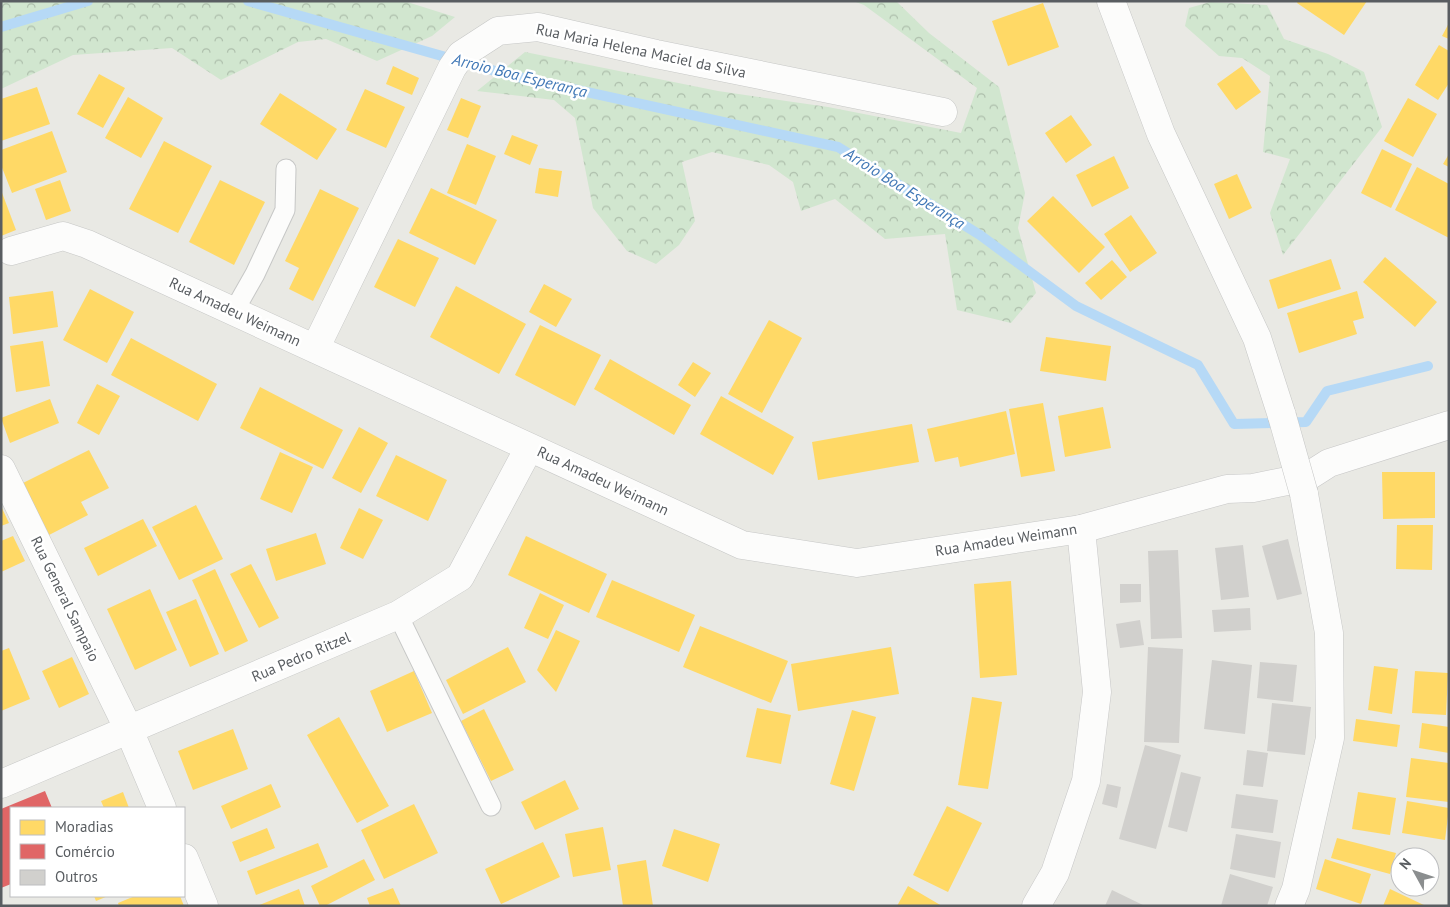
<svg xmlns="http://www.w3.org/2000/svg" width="1450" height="907" font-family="'PT Sans',sans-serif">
<defs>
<pattern id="forest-crowns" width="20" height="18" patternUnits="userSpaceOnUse" patternTransform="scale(1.25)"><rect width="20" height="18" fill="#d1e6cf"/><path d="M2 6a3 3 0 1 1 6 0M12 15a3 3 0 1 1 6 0" fill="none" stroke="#adbeab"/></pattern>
</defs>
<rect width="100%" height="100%" fill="#e9e9e4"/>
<!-- forest -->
<path fill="url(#forest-crowns)" d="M1,1H404L455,17L432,36L377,61L326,39L298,42L221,80L172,48L73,55L1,89Z
M853,1H896L929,33L999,87L1025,193L1018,228L1036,293L1011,323L957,310L945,234L885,239L835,199L801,211L793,182L769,165L712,152L682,162L695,221L679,245L656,264L627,251L593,208L575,118L554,100L477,91L525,52L718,91L828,107L961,133L977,88L864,5Z
M1210,2L1267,5L1284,39L1328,54L1364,72L1382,127L1283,255L1270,213L1290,159L1263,152L1270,76L1242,58L1219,56L1185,26L1189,8Z"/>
<!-- homes -->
<path fill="#ffd966" d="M1298,1H1367L1344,35L1297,3Z
M1043,3L1059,47L1008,66L992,21Z
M1449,23V39L1442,36Z
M1439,45L1449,51V83L1438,100L1415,85Z
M393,66L419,78L412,95L386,84Z
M1242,66L1261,92L1236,110L1217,84Z
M99,74L125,88L103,128L77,114Z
M37,87L50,124L1,141V99Z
M365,89L405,107L386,148L346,130Z
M280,93L337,129L317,160L260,124Z
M128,97L163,118L141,158L105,138Z
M461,98L481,106L468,138L447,130Z
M1408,98L1437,114L1413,157L1384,141Z
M1071,115L1092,145L1066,163L1045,133Z
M52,131L67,172L12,193L1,165V150Z
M512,135L538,145L530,165L504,154Z
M164,141L212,166L178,233L129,209Z
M467,144L496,156L476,205L447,193Z
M1382,149L1412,164L1391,208L1361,193Z
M1449,154V167L1443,164Z
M1114,156L1129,188L1092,207L1076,175Z
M1417,167L1449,184V238L1395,210Z
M539,168L562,171L558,197L535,193Z
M1237,174L1252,208L1229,219L1214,184Z
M60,180L71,211L46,220L35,189Z
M220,180L265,202L234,265L189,242Z
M431,188L497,220L475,265L409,233Z
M320,189L359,208L313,301L289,289L299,268L285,261Z
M1,190L16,230L1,236Z
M1053,196L1105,247L1079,273L1027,221Z
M1131,215L1157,253L1130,272L1104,234Z
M398,239L439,258L415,307L374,287Z
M1385,257L1437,302L1415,327L1363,282Z
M1331,259L1341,289L1278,309L1269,280Z
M1112,260L1127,277L1101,300L1085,283Z
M544,284L572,299L556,327L529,312Z
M456,286L526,324L499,374L430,337Z
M90,289L134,312L107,363L63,340Z
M53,291L58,327L13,334L9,297Z
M1357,291L1364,318L1353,321L1357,334L1299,353L1287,313Z
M769,320L802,338L762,413L728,394Z
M540,325L601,355L575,406L515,375Z
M1046,337L1111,346L1106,381L1040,371Z
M131,338L217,384L198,421L111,375Z
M43,341L50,386L16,392L10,346Z
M610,359L691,405L674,435L594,389Z
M693,362L711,373L695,397L678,385Z
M97,384L120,396L99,435L77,423Z
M260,387L343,430L323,469L240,428Z
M721,396L794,437L773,475L700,434Z
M50,399L59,423L10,443L1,418Z
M1043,403L1055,471L1021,477L1009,409Z
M1103,407L1111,448L1065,457L1058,416Z
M1006,411L1015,454L960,467L958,457L935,462L927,429Z
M912,424L919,462L818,480L812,442Z
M359,427L388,443L361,493L332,478Z
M89,450L109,488L81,502L88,515L49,535L23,483Z
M280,452L313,467L292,513L260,499Z
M396,455L447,480L428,521L376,496Z
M1382,472H1435V518L1383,519Z
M196,505L223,559L179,580L152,527Z
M1,506L9,523L1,526Z
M359,508L383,520L363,559L340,548Z
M143,519L157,546L98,576L84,548Z
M1397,525H1433L1432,570L1396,569Z
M316,533L326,564L276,581L266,549Z
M13,536L25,561L1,572V541Z
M526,536L607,574L589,613L508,575Z
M251,564L279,618L259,628L230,574Z
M215,569L248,641L225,652L192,580Z
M612,580L695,615L679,652L596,617Z
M1011,581L1017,675L980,678L974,584Z
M150,589L177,650L135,670L107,609Z
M540,593L564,605L548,639L524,628Z
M196,599L219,654L190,667L166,612Z
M700,626L788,661L771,703L683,667Z
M556,630L580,641L556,692L537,670Z
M508,647L526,682L463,714L446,680Z
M891,647L899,694L798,711L791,664Z
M9,648L30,699L1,711V651Z
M72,657L89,694L59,708L42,671Z
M1374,666L1398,669L1392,714L1368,710Z
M414,671L432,713L387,732L370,691Z
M1415,671L1448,673L1446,715L1412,713Z
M972,697L1002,702L988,789L958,785Z
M757,708L791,715L781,764L746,757Z
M484,709L514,770L491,781L461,721Z
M852,710L876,717L854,791L830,784Z
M339,717L389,806L357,823L307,735Z
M1356,719L1400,725L1397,747L1353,741Z
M1422,723L1449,727V753L1419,748Z
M233,729L248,769L193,790L178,751Z
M1411,758L1449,763V802L1406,797Z
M565,780L579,809L535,830L521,802Z
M271,784L281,807L231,829L221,806Z
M123,792L129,808H104L101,801Z
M1358,792L1396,798L1390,835L1352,829Z
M1407,801L1449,808L1445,840L1402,833Z
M414,804L438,853L384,879L361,830Z
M947,806L982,823L948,892L913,875Z
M603,827L611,870L573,877L565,834Z
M267,828L275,848L240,862L232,842Z
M674,829L720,844L708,882L662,866Z
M1337,838L1396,853L1390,874L1331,858Z
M543,842L560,877L501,904L485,869Z
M318,843L328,867L256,895L247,871Z
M364,859L375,880L325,906H320L311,886Z
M1325,859L1371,874L1361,904L1316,889Z
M646,860L653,906H623L617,865Z
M908,886L942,906H897Z
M393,888L401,906H370L367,898Z
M299,889L305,906H257Z
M1390,889L1426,906H1383Z
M94,896H108L96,901Z
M135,896H180L184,906H119L118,903Z"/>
<!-- shops -->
<path fill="#e06666" d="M45,791L52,808H11V884L1,888V809Z"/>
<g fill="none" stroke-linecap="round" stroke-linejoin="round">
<!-- stream -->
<path stroke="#b6d9f6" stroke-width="10" d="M248,1L509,75L838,147L980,235L1076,306L1198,365L1234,424L1306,422L1327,391L1428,366
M1,27L88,1"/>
</g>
<!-- building -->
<path fill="#d1d0cd" d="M1288,539L1302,594L1277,600L1262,546Z
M1243,545L1249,597L1221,600L1215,548Z
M1178,550L1182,638L1151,639L1148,551Z
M1120,584H1141V602L1120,603Z
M1250,608L1251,630L1214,632L1212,610Z
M1140,620L1144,645L1120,648L1116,624Z
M1148,647L1183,649L1179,743L1144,742Z
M1212,660L1252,665L1245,734L1204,729Z
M1260,662L1297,665L1293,702L1257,698Z
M1272,703L1311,707L1305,755L1267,751Z
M1145,745L1181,755L1156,849L1119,839Z
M1247,750L1268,753L1263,787L1243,785Z
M1181,772L1201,777L1187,832L1168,827Z
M1107,784L1121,787L1117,808L1102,804Z
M1236,794L1278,800L1273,833L1231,828Z
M1236,834L1281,842L1275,878L1230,869Z
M1230,874L1273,887L1267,906H1221Z
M1112,890L1145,906H1105Z"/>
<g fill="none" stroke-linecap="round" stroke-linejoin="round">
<defs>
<path id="lane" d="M234,311L255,274L285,210L286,169
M398,615L491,806"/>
<path id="street" d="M1111,1L1161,134L1257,338L1282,416
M11,251L63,236L87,244L742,545L857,563L1081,529
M315,349L452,68L461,55L498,31L538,27L656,54L943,112
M1,469L129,730L162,808
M1,784L398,615L460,577L529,448
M184,858L204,906
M1289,906L1296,889L1330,738L1329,633L1304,494"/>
<path id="secondary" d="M1036,906L1055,873L1086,781L1097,692L1081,529L1227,489L1253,488L1307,477L1329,463L1449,425"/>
</defs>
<!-- lane casing -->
<use href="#lane" stroke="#c6c7c6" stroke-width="21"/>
<!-- street casing -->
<use href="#street" stroke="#c6c7c6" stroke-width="29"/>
<!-- secondary casing -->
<use href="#secondary" stroke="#c7c7c7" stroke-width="29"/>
<!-- lane -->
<use href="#lane" stroke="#fcfcfb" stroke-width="19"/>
<!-- street -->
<use href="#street" stroke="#fcfcfb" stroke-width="28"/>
<!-- secondary -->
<use href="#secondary" stroke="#fcfcfb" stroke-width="28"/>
<defs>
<path id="street-bridge" d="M1282,416L1304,494"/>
</defs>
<!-- street-bridge casing -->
<use href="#street-bridge" stroke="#c6c7c6" stroke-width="29" stroke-linecap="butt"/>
<!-- street-bridge -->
<use href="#street-bridge" stroke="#fcfcfb" stroke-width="28"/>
</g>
<g text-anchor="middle" stroke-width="5" stroke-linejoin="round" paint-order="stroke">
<!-- street labels -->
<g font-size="15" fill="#595d61" stroke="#fff">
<text transform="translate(641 51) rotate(12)" y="5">Rua Maria Helena Maciel da Silva</text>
<text transform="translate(235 312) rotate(25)" y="5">Rua Amadeu Weimann</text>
<text transform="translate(603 481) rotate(25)" y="5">Rua Amadeu Weimann</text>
<text transform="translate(1006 540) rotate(-9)" y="5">Rua Amadeu Weimann</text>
<text transform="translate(65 599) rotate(64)" y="5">Rua General Sampaio</text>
<text transform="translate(301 657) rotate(-23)" y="5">Rua Pedro Ritzel</text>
</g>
<!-- water labels -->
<g font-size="16" font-style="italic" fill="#4178b6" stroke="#fff">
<text transform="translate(520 75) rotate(14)" y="6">Arroio Boa Esperança</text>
<text transform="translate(905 188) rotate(32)" y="6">Arroio Boa Esperança</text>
</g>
</g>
<!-- border -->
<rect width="1450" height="907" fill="none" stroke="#595d61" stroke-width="5"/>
<!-- legend -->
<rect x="10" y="807" width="175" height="90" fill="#ffffff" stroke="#bdbec0"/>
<rect x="20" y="820" width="25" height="15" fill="#ffd966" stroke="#bdbec0"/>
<text x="55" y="832" font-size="15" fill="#595d61">Moradias</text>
<rect x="20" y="844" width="25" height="15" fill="#e06666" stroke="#bdbec0"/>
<text x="55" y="857" font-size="15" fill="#595d61">Comércio</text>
<rect x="20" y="870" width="25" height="15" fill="#d1d0cd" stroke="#bdbec0"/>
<text x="55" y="882" font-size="15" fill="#595d61">Outros</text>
<!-- north arrow -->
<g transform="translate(1415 872) rotate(310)"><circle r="24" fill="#ffffff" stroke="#bdbec0"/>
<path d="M0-4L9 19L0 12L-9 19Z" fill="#8b8e8f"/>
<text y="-8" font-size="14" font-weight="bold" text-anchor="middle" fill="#595d61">N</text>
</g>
</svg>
